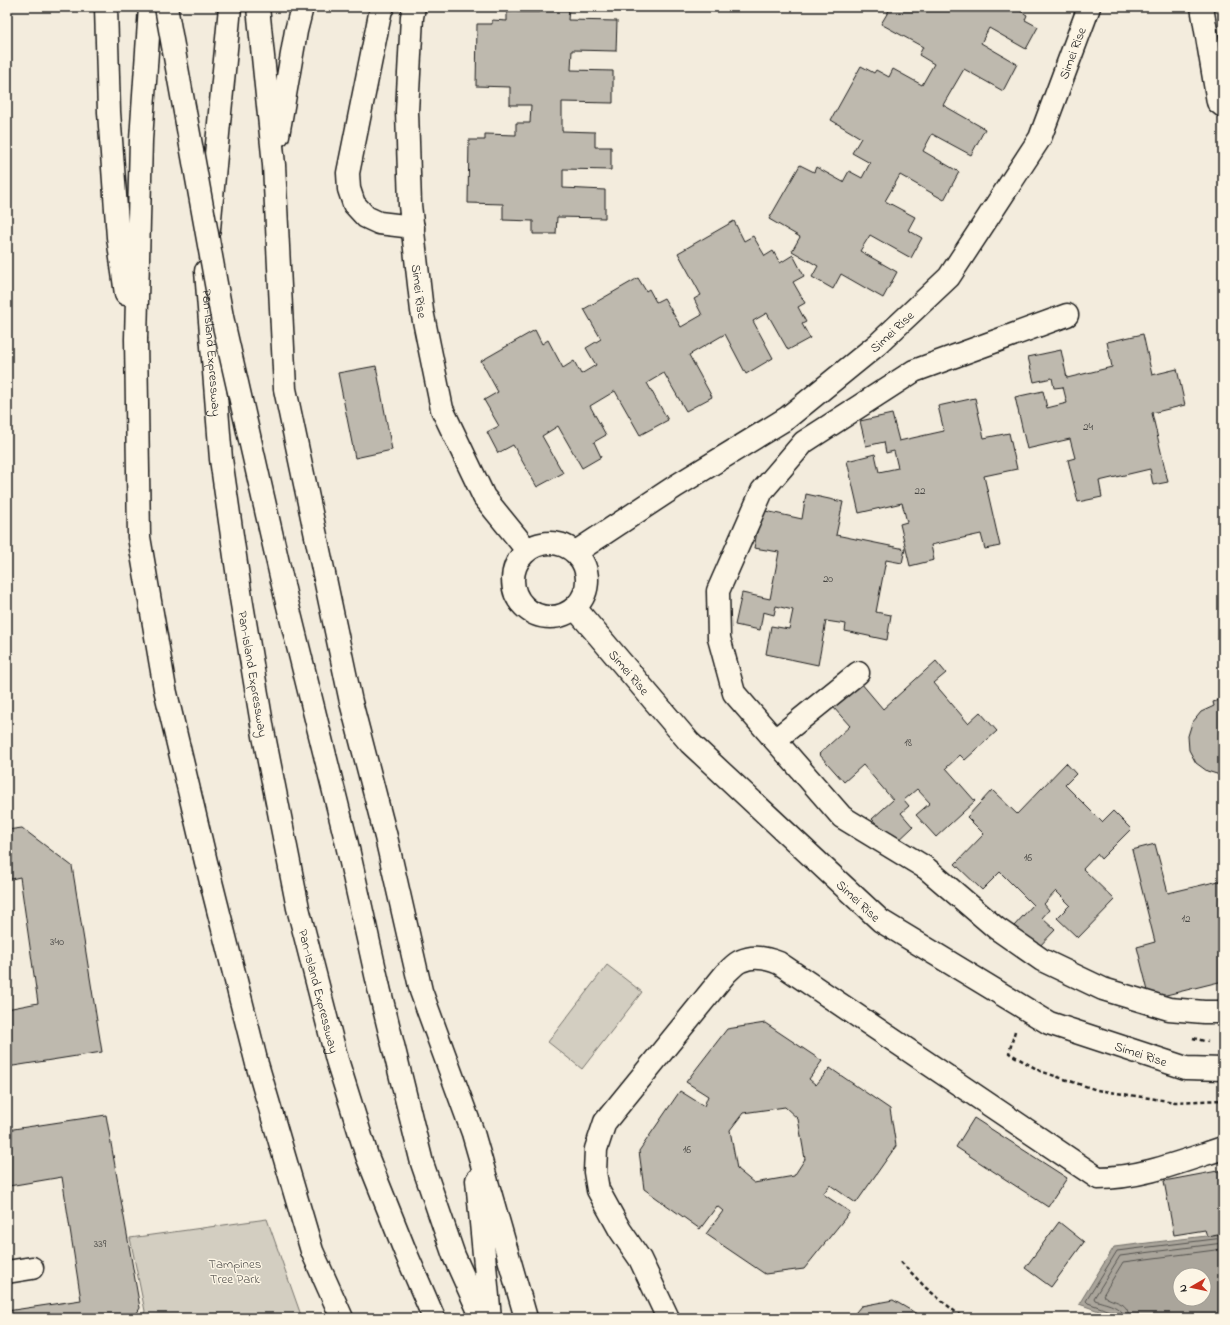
<svg xmlns="http://www.w3.org/2000/svg" width="1230" height="1325" font-family="'Indie Flower',sans-serif">
<rect width="100%" height="100%" fill="#f3ecdd"/>
<filter id="ink" filterUnits="userSpaceOnUse"><feTurbulence type="fractalNoise" baseFrequency=".025" numOctaves="2"/><feDisplacementMap in="SourceGraphic" scale="8" xChannelSelector="R" yChannelSelector="G"/><feConvolveMatrix kernelMatrix="1 2 1 2 8 2 1 2 1" color-interpolation-filters="sRGB"/></filter>
<g filter="url(#ink)">
<!-- green -->
<path fill="#d3cec1" stroke="#78756e" d="M607,965L642,992L582,1069L548,1042Z
M267,1219L302,1318H142L145,1311L130,1238Z"/>
<!-- water -->
<path fill="#aaa59b" stroke="#716e68" fill-rule="evenodd" d="M1223,1234V1308L1219,1318H1119L1079,1304L1114,1247ZM1180,1275H1204V1299H1180Z"/>
<g fill="none" stroke-linecap="round" stroke-linejoin="round">
<!-- shore -->
<path stroke="#55534f" stroke-width="1" d="M1118,1318V1315L1115,1313L1088,1303L1086,1301L1117,1251L1223,1238
M1123,1318C1122,1305 1105,1304 1095,1300L1094,1298L1120,1256L1223,1243
M1129,1318C1128,1299 1113,1304 1103,1295L1123,1262L1223,1249"/>
</g>
<!-- building -->
<path fill="#beb9ae" stroke="#1c1c1c" fill-rule="evenodd" d="M541,7H569L568,20L617,21L616,51L572,50L571,70L613,71V103L562,102V131L595,132V147H611V170L563,169V188L605,190V218L557,217L556,234H533V221L503,220V204L468,203L469,140H485V134L516,135V123H530L531,105H510V87L476,86L477,24H492V20L507,21V12H540Z
M891,7H1013L1027,15L1025,20L1038,27L1026,49L989,28L981,43L1017,64L1003,91L964,69L943,105L985,129L971,155L932,134L923,151L959,172L944,200L900,175L885,201L915,217L908,230L922,238L911,258L870,235L860,251L897,272L883,298L841,274L833,289L812,277L818,266L792,251L800,237L769,219L800,165L814,172L816,167L843,182L849,171L862,178L870,163L852,153L861,138L831,120L861,66L874,73L876,70L889,77L893,69L922,85L934,64L919,55L923,47L881,24Z
M1219,7H1223V32Z
M734,221L744,241L753,236L765,256L773,251L780,263L793,255L804,276L793,282L805,303L798,307L806,322L802,324L810,338L788,350L767,313L753,321L773,358L746,374L725,334L689,355L712,397L686,411L664,373L647,383L668,420L640,435L615,391L590,406L606,435L594,442L601,457L582,468L558,426L542,436L563,473L537,487L513,445L498,453L487,432L499,426L484,400L498,392L481,361L535,330L542,344L548,340L563,368L574,361L581,374L596,365L586,348L601,339L584,309L638,278L646,291L649,289L656,302L664,298L681,327L702,315L694,299L701,295L678,253Z
M1143,334L1152,375L1177,369L1185,405L1152,413L1168,482L1153,485L1150,469L1099,481L1102,497L1078,502L1068,460L1075,458L1070,439L1027,449L1015,397L1043,391L1047,408L1067,403L1063,387L1054,388L1052,378L1034,382L1028,357L1061,350L1067,378L1112,367L1107,342Z
M376,366L392,450L355,458L338,373Z
M975,398L984,438L1009,433L1017,469L984,476L1000,546L985,549L981,534L931,545L934,560L910,566L900,524L907,522L902,503L859,513L847,461L875,454L879,472L898,468L894,451L886,453L884,442L866,446L860,421L892,414L899,441L944,431L938,406Z
M806,494L843,502L836,535L905,549L902,563L886,560L876,612L891,615L887,640L845,631L846,624L826,621L818,665L766,654L771,626L789,629L793,610L776,606L774,615L763,612L760,630L735,625L742,593L770,599L779,552L754,548L761,510L802,519Z
M936,661L946,673L934,683L968,723L980,712L997,731L965,760L960,755L946,768L975,801L936,837L916,815L930,803L917,789L904,800L909,806L901,813L913,827L895,844L872,819L893,800L863,765L844,782L819,754L850,726L833,707L861,683L883,709Z
M1223,699V775H1220L1207,771L1196,763L1189,750L1188,736L1192,723L1201,712L1214,706L1213,702Z
M1066,763L1076,774L1065,785L1102,822L1113,811L1131,829L1101,859L1097,854L1083,869L1115,900L1078,938L1057,918L1070,905L1056,891L1044,904L1049,910L1042,918L1055,930L1037,949L1014,926L1033,905L1000,872L982,890L955,864L984,834L967,817L992,790L1017,814Z
M22,828L72,866L102,1052L7,1067V1009L38,1003L20,877L7,880V830Z
M1155,844L1168,893L1223,880V981L1150,999L1137,947L1155,942L1132,850Z
M765,1023L822,1061L809,1079L816,1085L830,1068L890,1109L896,1146L856,1203L830,1185L823,1194L850,1212L804,1269L765,1274L706,1234L723,1211L717,1206L700,1229L644,1189L639,1151L680,1091L704,1106L708,1096L686,1082L727,1029ZM785,1107L798,1119L805,1159L794,1176L754,1183L737,1169L730,1130L743,1113Z
M106,1115L140,1308L134,1318H7V1311L81,1300L62,1177L9,1186L7,1170V1130Z
M974,1118L1067,1178L1048,1207L956,1147Z
M1223,1170V1233L1207,1236L1205,1230L1174,1235L1164,1181Z
M1059,1222L1084,1242L1051,1287L1025,1268Z
M893,1300L924,1318H851L861,1306Z"/>
<g fill="none" stroke-linecap="round" stroke-linejoin="round">
<defs>
<g id="minor">
<path d="M383,7L381,9L348,173L349,189L354,204L366,217L379,223L413,227"/>
<path id="s1" d="M414,7L412,17L407,111L410,205L422,311L442,409L484,497L527,550"/>
<path d="M1202,7L1218,102L1223,106"/>
<path d="M1067,315L914,371L804,442L762,491L718,591L719,638L734,693L842,817L926,868L996,928L1042,960L1103,989L1169,1009L1204,1012H1223"/>
<circle cx="550" cy="580" r="37"/>
<path id="s2" d="M576,552L676,486L787,418L878,344L949,277L1040,138L1089,7"/>
<path id="s3" d="M575,608L690,743L881,921L1049,1023L1186,1068L1223,1069"/>
<path d="M775,740L858,673"/>
<path d="M7,1272L32,1268"/>
<path d="M668,1318L640,1259L620,1230L598,1190L595,1172L596,1149L605,1122L726,973C730,970 735,963 741,961C753,955 767,958 779,963L1098,1178C1141,1178 1183,1161 1223,1148"/>
</g>
<g id="highway">
<path d="M106,7L109,112L118,237L126,294"/>
<path d="M150,7L141,140L136,339L139,537L165,689L206,862L257,1064L312,1251L342,1318"/>
<path d="M258,7L274,165L285,389L351,702L386,837L421,991L473,1133L526,1318"/>
<path d="M278,135L296,31L302,7"/>
<path d="M209,229L230,7"/>
<path id="s4" d="M206,271L221,459L241,598L264,736L298,908L337,1060L367,1156L405,1251L434,1318"/>
<path d="M379,988L422,1163L454,1256L482,1318"/>
<path d="M477,1180L490,1318"/>
</g>
</defs>
<!-- minor casing -->
<use href="#minor" stroke="#1c1c1c" stroke-width="25"/>
<!-- highway casing -->
<use href="#highway" stroke="#1c1c1c" stroke-width="25"/>
<!-- path -->
<path stroke="#1c1c1c" stroke-width="2.5" stroke-dasharray="4 3" stroke-linecap="butt" d="M1015,1031L1009,1053L1040,1071L1097,1090L1175,1102L1223,1100
M1193,1038L1208,1042
M7,1176L9,1187
M901,1262L926,1288L963,1318"/>
<!-- minor -->
<use href="#minor" stroke="#fcf5e5" stroke-width="22"/>
<!-- highway -->
<use href="#highway" stroke="#fcf5e5" stroke-width="22"/>
<defs>
<path id="highway-bridge" d="M166,7L222,317L286,598L346,840L379,988"/>
</defs>
<!-- highway-bridge casing -->
<use href="#highway-bridge" stroke="#1c1c1c" stroke-width="25" stroke-linecap="butt"/>
<!-- highway-bridge -->
<use href="#highway-bridge" stroke="#fcf5e5" stroke-width="22"/>
</g>
</g>
<g text-anchor="middle" stroke-width="3" stroke-linejoin="round" paint-order="stroke">
<!-- number labels -->
<g font-size="11" fill="#444340">
<text x="1088" y="430">24</text>
<text x="920" y="494">22</text>
<text x="828" y="582">20</text>
<text x="908" y="746">18</text>
<text x="1028" y="861">16</text>
<text x="1186" y="922">12</text>
<text x="57" y="945">340</text>
<text x="687" y="1153">16</text>
<text x="100" y="1247">339</text>
</g>
<!-- street labels -->
<g font-size="13" fill="#1c1c1c" stroke="#fcf5e5">
<text dy="5" stroke="none"><textPath href="#s2" startOffset="722">Simei Rise</textPath></text>
<text dy="5" stroke="none"><textPath href="#s1" startOffset="285">Simei Rise</textPath></text>
<text dy="5" stroke="none"><textPath href="#s2" startOffset="386">Simei Rise</textPath></text>
<text dy="5" stroke="none"><textPath href="#s4" startOffset="82">Pan-Island Expressway</textPath></text>
<text dy="5" stroke="none"><textPath href="#s3" startOffset="84">Simei Rise</textPath></text>
<text dy="5" stroke="none"><textPath href="#s4" startOffset="406">Pan-Island Expressway</textPath></text>
<text dy="5" stroke="none"><textPath href="#s3" startOffset="408">Simei Rise</textPath></text>
<text dy="5" stroke="none"><textPath href="#s4" startOffset="730">Pan-Island Expressway</textPath></text>
<text dy="5" stroke="none"><textPath href="#s3" startOffset="732">Simei Rise</textPath></text>
</g>
<!-- park labels -->
<g font-size="13" fill="#53514e" stroke="#fcf5e5">
<text x="235" y="1268">Tampines<tspan x="235" dy="15">Tree Park</tspan></text>
</g>
</g>
<!-- margin -->
<rect width="1230" height="1325" fill="none" stroke="#fcf5e5" stroke-width="24"/>
<rect x="12" y="12" width="1206" height="1301" fill="none" stroke="#1c1c1c" stroke-width="1.5" filter="url(#ink)"/>
<!-- north arrow -->
<g transform="translate(1192 1287) rotate(261)"><circle r="19" fill="#fcf5e5" stroke="#a29e95"/>
<path d="M0-3L7 15L0 10L-7 15Z" fill="#c8321e"/>
<text y="-6" font-size="11" font-weight="bold" text-anchor="middle" fill="#1c1c1c">N</text>
</g>
</svg>
